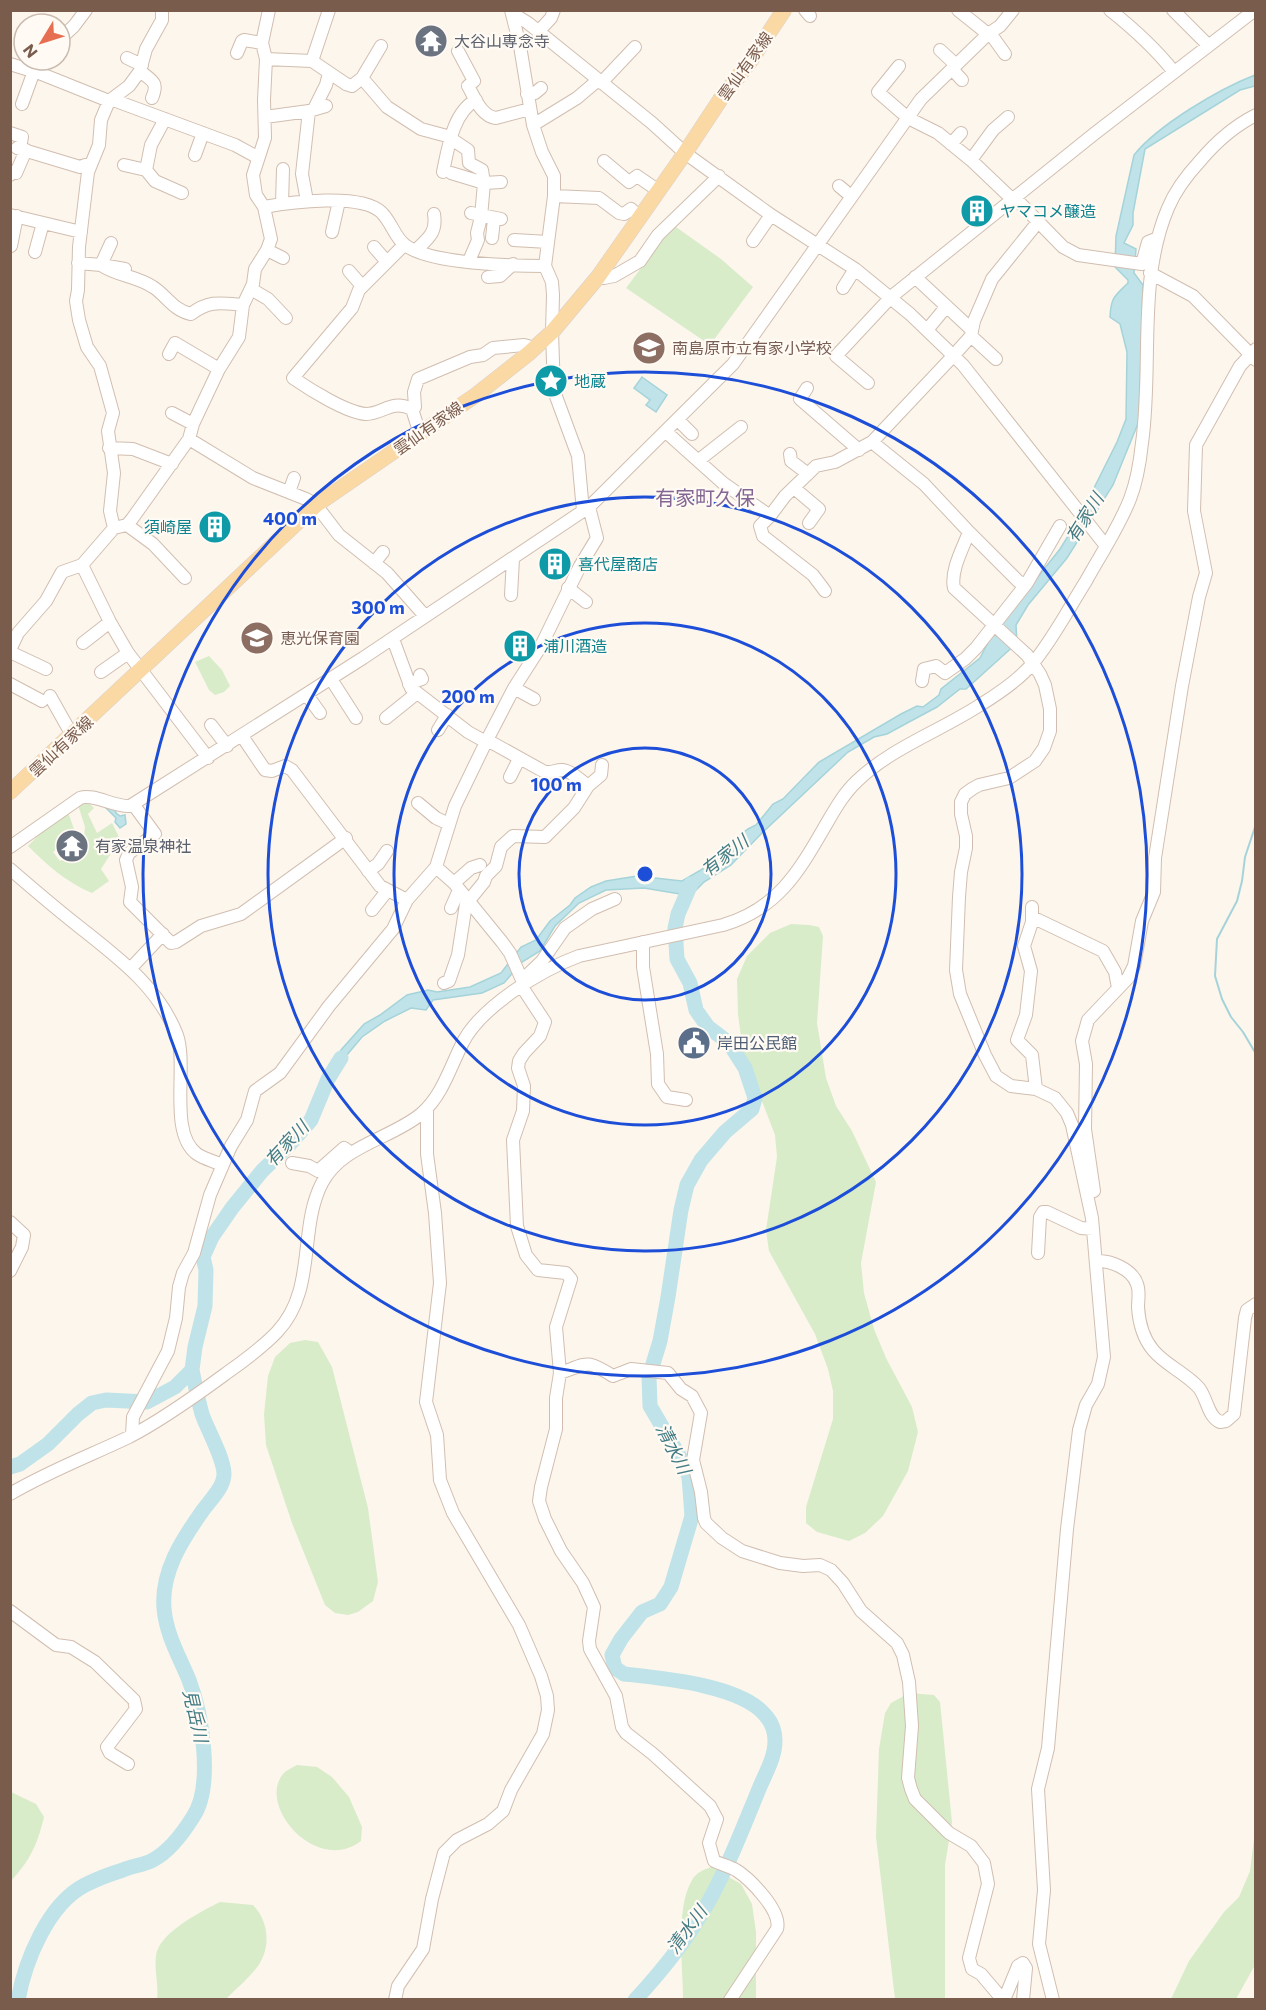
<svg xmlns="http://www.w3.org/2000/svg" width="1266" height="2010" font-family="Commissioner,'Noto Sans JP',sans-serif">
<rect width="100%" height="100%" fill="#fdf6ec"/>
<!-- green -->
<path fill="#d8ecc9" d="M676,227L721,259L753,287L710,345L626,288L663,239Z
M209,656L222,670L230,686L224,692L215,695L209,690L195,662Z
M88,802L94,808L88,814L97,833L112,823L120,839L101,869L109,881L92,893C66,882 48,866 28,846L51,822L68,812L75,832L53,852L60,861L83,847L85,827L78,805Z
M791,924L809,925L819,927L823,936L817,1023L826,1078L836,1106L852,1131L876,1182L861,1263L864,1293L874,1329L886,1358L912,1407L918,1432L908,1471L883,1516L865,1533L849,1541L817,1532L806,1523V1507L833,1419V1391L828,1369L815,1334L769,1251L766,1230L777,1157L775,1135L743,1052L738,1014L737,979L747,956L770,933Z
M305,1340L318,1342L332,1367L368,1508L378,1582L373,1601L358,1612L348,1615L335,1613L325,1605L292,1523L266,1445L264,1414L268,1376L275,1357L290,1343Z
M909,1693L934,1695L940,1702L952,1822L945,1865V1999H895L876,1837L879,1749L885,1713L891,1703Z
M297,1765L317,1767L332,1777L349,1797L362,1827L361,1841C315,1876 254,1802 285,1772C288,1769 294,1767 297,1765Z
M11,1792L36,1804L44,1817C37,1846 30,1860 11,1881Z
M1255,1830V1965L1236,1999H1171L1189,1961L1224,1912L1239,1897L1250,1871Z
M711,1867L741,1884L752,1904L756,1932V1999H683C683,1966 675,1909 692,1880C696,1873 703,1870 711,1867Z
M220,1902L253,1905C267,1919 271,1943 261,1961C255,1973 236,1989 226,1999H157C159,1985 154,1971 156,1956C158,1933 202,1911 220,1902Z"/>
<!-- water -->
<path fill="#bfe3e8" stroke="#a5d3da" stroke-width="1.5" d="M1255,75V86L1240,90L1145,149L1133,213V225L1124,243L1136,249L1134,273L1143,285L1139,421L1113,485L1067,558L1028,605L1016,625L1017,643L966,689H960L937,707L909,722L887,734L874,737L848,752L761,834L731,865L704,882L696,890L680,894L644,888L606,890L579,903L555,926L540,951L522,962L504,983L482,993L433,1000L426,1010L411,1008L385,1021L362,1037L325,1081L341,1050L364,1024L380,1015L407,995L428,990L437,992L470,987L501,973L521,947L536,940L550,921L570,905L575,898L591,887L606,881L637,876L682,881L701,870L735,839L748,829L756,825L773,804L783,799L819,762L901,714L917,706L923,707L939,695L941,689L980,658L993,633L1060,549L1078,520L1117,442L1126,419L1127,352L1120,324L1110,317C1111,297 1114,297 1128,283V280L1115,267L1116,236L1134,155C1158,125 1219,89 1255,75Z
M642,377L667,395L656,412L646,405L650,400L634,388Z
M104,806L115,809L116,813L120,816L125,815L126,824L120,828L115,822L116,818Z"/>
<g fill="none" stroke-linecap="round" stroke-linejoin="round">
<!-- stream -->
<path stroke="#a5d3da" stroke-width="2" d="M1256,824L1245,857L1242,881L1237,901L1217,939L1215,976L1222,999L1231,1017L1243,1032L1256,1054"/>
<!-- river -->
<path stroke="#bfe3e8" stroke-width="15" d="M10,1467L20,1464L48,1444L78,1414L92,1403L106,1400L147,1402L175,1387L192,1370L195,1347L205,1306L206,1270L203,1257L212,1237L232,1208L262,1171L289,1145L311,1120L328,1079L341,1058
M18,2000C25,1961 48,1904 85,1885C97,1879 110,1874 123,1870C132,1866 144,1865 153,1860C170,1851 183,1833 193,1817C214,1786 202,1714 189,1680C179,1656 166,1634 164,1608C161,1572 182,1540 201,1513C209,1501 224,1488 224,1474C224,1458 207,1429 202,1414C198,1400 195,1384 192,1370
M635,2000C660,1973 683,1945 702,1913C725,1875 742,1830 759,1789C765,1774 775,1758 775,1741C775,1732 772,1723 766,1716C742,1685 661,1678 624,1674L615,1668L612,1655L621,1639L642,1612L660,1604L671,1587L692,1516L689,1477L683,1462L650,1406L649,1377L660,1341L668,1297L681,1210L687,1185L701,1160L725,1132L752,1109L755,1098L745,1068L729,1043L708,1027L696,1010L690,983L677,959L675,928L678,914L691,884"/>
<defs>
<path id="minor" d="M511,10L520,46L533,125L542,152L554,176V196L545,266L552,282L553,295L552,332L554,391L578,456L583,511
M805,10L810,16
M958,10L988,34
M1110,10C1134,29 1155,48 1174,72
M1173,10L1208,45
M512,13L528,23L652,123L685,153L771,215L855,269L910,314L963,365L1106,546
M538,32L551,18L554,10
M990,33L1005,54
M60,39L74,26L86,10
M940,50L956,65
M458,51L474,81L468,86C475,98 481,116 496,118L530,109
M237,53L242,41L244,40L262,43
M127,58L142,65
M266,59L312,61L346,84L352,86L362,78L381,46
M312,61L329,10
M10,64L39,73L109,101H116L235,145L257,157
M899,66L878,92L908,118L938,133L971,160L1013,200
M952,69L962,80
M140,71C152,81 159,82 152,98
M39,73L45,60
M362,78L387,107L421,129L447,136L468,150L469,163L482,170L484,183L481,217L477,233L478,240L469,261
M601,83L635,47
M527,94L535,93L541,88
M22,104L34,71
M314,109L326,85L329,73
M265,117L309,111L326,106
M165,119L151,145L146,170L155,181L182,193
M533,125L577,98L597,81
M10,133L22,137L20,148
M951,144L961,133
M17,148L80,167L85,165L90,166
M195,155L203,133
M971,160L993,130L1008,117
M604,161L629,182L637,176L659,191
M124,165L146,170
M443,172C448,148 453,112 476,100
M451,173L484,183L501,182
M10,175L12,172L16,173L26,150
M839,186L851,196
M554,196L599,198L619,213L624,214L631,209L640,217
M1015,198L1063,247L1078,255L1142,264L1148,242L1158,238
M307,201L302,174L309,111
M282,204L283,169
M264,207C291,202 361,193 381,212C391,221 395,238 405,245C430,264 513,266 545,266
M471,213L501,219
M10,215L81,232
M332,232L339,201
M492,238L494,219
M514,240L548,242
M753,241L771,215
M404,245L359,290L352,308L293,378C309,389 347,413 366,414C383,414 391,399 412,409L420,434
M11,246L17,216
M374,247L387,262
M267,250L283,258
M416,250C429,238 437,232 434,214
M35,252L43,223
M78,263L101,265L111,243
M125,269L101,265C117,276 137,276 153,287C166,295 174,311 191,314C209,300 221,303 243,305
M349,271L362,286
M1150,273L1193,296L1256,360
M488,277L500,276L513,264
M598,277L604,278L614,276L640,261L658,235L719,176
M915,277L972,330
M843,288L855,269
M251,289L268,299L286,318
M927,330L946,307
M971,336L996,359
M169,354L175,343L219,369
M868,383L836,356L891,297L1094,134L1255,10
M807,388L800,399L859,450
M412,409L415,407L414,392L418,379L470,357L483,355L493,348L524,345L535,348
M172,413L193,424
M678,420L692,434
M666,432L723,483L770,516L785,496L816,466L835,462L872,442L954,355L971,336L974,321L992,279L1038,222
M189,439L253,478L306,499L316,505L339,535L387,573L425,616
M872,442L924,484L969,532C963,548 950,571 954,588L1027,655L1040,674L1045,685L1050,709V731L1044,748L1035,761L1009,778L979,785L972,789L965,794L961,802V814L966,836V848L961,872L959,897L956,970L960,994L985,1055L996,1076L1011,1086L1036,1089L1055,1098L1067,1113L1072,1125L1092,1218L1104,1357L1098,1384L1086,1405L1079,1430L1067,1529L1048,1748L1038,1789L1044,1890L1039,1944L1053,2000
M109,448L133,449L172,464
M790,454L791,461L808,474
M699,460L741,427
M794,488L819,509L809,523
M289,492L294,478
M770,516L760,526L763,536L813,575L825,591
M127,525L153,544L185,578
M114,528L110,511L114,473L108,431L113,413L100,366L87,347L79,320L76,301L78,290L79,247L88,172L99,145L101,120L109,101L129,86L140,71L146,49L162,20V10
M969,532L1018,581L1025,585
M374,563L383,552
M82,565L110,622L128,653L208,758
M568,588L586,602
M511,595L513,559
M393,639L411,688L468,732L486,742
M83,643L110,622
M10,650L18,633L46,601L62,572L82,565L114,528L127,525L132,519L189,439L193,424L219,369L239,337L243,305L253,284L255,269L267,250L271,239L264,207L256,195L253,175L265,138L264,100L266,59L262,43L269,10
M10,652L46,669
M101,672L128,653
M331,679L356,718
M922,681L924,669L936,666L945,673L965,659L976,648L1027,583L1060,526
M10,684L42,701
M409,684L422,679L420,675
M514,688L534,699
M307,695L320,713
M50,696L72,735
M386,718L417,693
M211,725L227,746
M438,730L447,715
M242,736L265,770L272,771L285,766L292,770L380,886L407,900
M487,740L543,771C551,774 554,770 562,770C572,771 581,781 588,786
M510,777L519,759
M418,803L436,818L449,824
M133,804L155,834L129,853L126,860L132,887L130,902L171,943L176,942L201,926L241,914L346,838
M10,847L80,798C94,793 113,807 130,806L363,658L589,507L733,364L921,99L988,34L1000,26L1013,10
M436,867L454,883L502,942L510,953L522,980V987L545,1022L540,1036L524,1053L519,1061L518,1068L524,1086L523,1111L513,1140L517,1226L526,1255L538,1270L566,1273L571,1279L556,1327L560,1373L556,1398V1429L541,1487L539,1501L545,1519L561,1551L583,1583L594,1607L589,1641L590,1649L616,1696L622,1727L626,1733L653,1754L710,1806L717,1819L709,1843L714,1861C720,1864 729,1866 736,1870C750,1879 782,1911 777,1929L730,2000
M10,869C32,888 54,907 77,925C117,957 158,986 177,1035C188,1066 168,1133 197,1154C204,1159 214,1161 222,1165
M368,871L378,864L387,851
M454,883L471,868L480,865
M1032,907V922L1024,946L1031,971L1026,1015L1017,1040L1032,1055L1036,1089
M451,908L459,890
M372,910L387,891
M1032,917L1103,951L1115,972L1118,988
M643,942V967L657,1054L658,1084L667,1097L686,1100
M131,968L163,934
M522,980L542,961L565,928L592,909L615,899
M444,983L449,981L458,955L466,904L484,882L486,876L496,866L501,847L513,836L545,837L574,808L588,786L601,775L602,765
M292,1163L309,1166L318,1171L344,1148L351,1153
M1094,1191L1085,1129L1086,1064L1082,1041L1088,1020L1128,978L1134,966L1142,921L1154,892L1155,858L1182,686L1199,597L1206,573L1194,511L1196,445L1240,366L1256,349
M10,1222L24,1235L22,1247L10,1271
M1038,1253L1040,1217L1043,1212H1047L1081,1228L1093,1229
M1096,1261C1110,1260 1132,1269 1137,1284C1140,1291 1138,1300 1138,1307C1139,1323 1143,1338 1153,1350C1165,1365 1186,1373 1199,1388C1207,1398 1208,1417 1220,1422L1226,1421L1234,1414L1245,1318L1247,1310L1256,1304
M560,1373C589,1363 586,1359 613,1376L631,1369L668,1373L681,1389L692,1396L701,1413L693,1460L701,1492L704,1518L706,1523L722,1538L742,1551L780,1563L803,1566L820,1565L831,1570L843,1583L861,1611L897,1643L903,1655L909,1682L912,1726L908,1778L911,1789L915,1799L949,1833L971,1846L984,1863L988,1884L969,1958L972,1969L981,1974L1003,2000
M132,1435L133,1417L168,1351L176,1318L179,1287L183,1273L194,1253L210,1195L231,1146L247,1120L255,1091L280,1073L329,1006L393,929L407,900L436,867L455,806L486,742L514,688L541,646L580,566L597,538L589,507
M10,1494C49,1471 89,1456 129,1437C162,1420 194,1397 224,1375C242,1362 261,1349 277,1332C317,1290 298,1229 322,1183C342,1145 391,1139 421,1114C442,1096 450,1068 462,1044C480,1007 541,970 579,956L723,925C777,909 798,873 824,828C834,811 843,794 857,781C891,748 940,731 980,705C998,694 1019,680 1033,663C1053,639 1069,608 1086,581C1101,554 1119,527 1130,499C1137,481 1140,462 1142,443C1153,365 1137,281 1168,208C1175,191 1188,174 1200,161C1216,142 1234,126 1256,115
M10,1611L56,1645L71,1647L95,1662L134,1700L136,1709L107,1747L110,1753L128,1764
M395,2000L398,1986L423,1949L432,1899L444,1853L457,1840L488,1824L503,1811L511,1790L543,1734L548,1710L547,1696L541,1676L519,1625L453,1513L440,1480L437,1435L426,1402L440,1283L435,1213L427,1154V1109
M1004,2000L1018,1966L1023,1963L1026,1968L1023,2000"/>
<path id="major" d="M10,792L316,505L476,395L528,354L552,332L598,277L685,153L722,97L749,63L784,10"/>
</defs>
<!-- minor casing -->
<use href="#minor" stroke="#d1beb0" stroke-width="14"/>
<!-- major casing -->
<use href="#major" stroke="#dad1cd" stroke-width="16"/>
<!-- minor -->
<use href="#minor" stroke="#fff" stroke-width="12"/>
<!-- major -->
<use href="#major" stroke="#fbd9a5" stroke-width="15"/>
</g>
<!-- distance rings -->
<g fill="none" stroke="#1d4ed8" stroke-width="3">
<circle cx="645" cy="874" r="126"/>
<circle cx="645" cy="874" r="251"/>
<circle cx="645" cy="874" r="377"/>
<circle cx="645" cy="874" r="502"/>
</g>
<!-- icons -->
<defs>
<symbol id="temple-disc" viewBox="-11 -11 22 22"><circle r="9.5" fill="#6b7280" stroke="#fffaf3"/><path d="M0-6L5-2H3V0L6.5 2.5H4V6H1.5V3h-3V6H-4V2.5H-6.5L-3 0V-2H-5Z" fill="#fff"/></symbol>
<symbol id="building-disc" viewBox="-11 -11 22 22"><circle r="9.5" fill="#0f9aa8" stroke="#fffaf3"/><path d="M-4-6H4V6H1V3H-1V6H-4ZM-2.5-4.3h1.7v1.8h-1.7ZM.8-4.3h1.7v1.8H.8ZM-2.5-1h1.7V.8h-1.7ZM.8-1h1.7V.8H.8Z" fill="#fff"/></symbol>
<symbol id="school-disc" viewBox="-11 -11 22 22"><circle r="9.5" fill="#8d6e63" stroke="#fffaf3"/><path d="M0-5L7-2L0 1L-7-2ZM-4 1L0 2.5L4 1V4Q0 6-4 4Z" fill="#fff"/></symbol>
<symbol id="sight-disc" viewBox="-11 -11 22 22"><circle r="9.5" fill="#0f9aa8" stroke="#fffaf3"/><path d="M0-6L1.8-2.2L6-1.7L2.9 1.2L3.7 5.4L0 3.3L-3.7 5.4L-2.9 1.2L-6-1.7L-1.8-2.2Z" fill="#fff"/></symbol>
<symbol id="civic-disc" viewBox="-11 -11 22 22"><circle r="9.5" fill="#5c6f8a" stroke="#fffaf3"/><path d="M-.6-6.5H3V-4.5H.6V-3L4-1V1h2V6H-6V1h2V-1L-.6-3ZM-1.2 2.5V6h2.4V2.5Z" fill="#fff"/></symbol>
</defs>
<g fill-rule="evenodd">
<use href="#temple-disc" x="412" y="22" width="38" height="38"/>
<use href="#building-disc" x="958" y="192" width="38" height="38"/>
<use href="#school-disc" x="630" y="329" width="38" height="38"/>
<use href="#sight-disc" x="532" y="362" width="38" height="38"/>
<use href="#building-disc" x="196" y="508" width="38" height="38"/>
<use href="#building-disc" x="536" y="545" width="38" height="38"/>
<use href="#school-disc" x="238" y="619" width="38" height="38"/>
<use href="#building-disc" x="501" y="627" width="38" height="38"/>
<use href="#temple-disc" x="53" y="827" width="38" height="38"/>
<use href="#civic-disc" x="675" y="1024" width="38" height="38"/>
</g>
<g text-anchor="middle" stroke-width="4.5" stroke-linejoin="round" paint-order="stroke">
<!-- worship labels -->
<g font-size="16" fill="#5b616d" stroke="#fffaf3" text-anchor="start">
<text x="454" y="47">大谷山専念寺</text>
<text x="95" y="852">有家温泉神社</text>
</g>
<!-- street labels -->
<g font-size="16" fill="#7a5c4d" stroke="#fffaf3">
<text transform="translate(745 66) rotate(-54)" y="6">雲仙有家線</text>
<text transform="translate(428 428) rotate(-35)" y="6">雲仙有家線</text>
<text transform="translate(61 746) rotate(-43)" y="6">雲仙有家線</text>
</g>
<!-- culture labels -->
<g font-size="16" fill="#0d838f" stroke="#fffaf3" text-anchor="start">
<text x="1000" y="217">ヤマコメ醸造</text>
<text x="574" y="387">地蔵</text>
<text x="192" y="533" text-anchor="end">須崎屋</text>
<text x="578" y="570">喜代屋商店</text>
<text x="543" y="652">浦川酒造</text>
</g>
<!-- education labels -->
<g font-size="16" fill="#785e54" stroke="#fffaf3" text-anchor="start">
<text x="672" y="354">南島原市立有家小学校</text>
<text x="280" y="644">恵光保育園</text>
</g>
<!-- service labels -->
<g font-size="16" fill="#4e5e75" stroke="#fffaf3" text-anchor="start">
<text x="717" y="1049">岸田公民館</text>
</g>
<!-- water labels -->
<g font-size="18" font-style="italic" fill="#437c86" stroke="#fffaf3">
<text transform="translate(1085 518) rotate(-58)" y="6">有家川</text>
<text transform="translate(725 856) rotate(-38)" y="6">有家川</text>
<text transform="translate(287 1144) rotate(-47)" y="6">有家川</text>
<text transform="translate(673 1449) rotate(63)" y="6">清水川</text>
<text transform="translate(195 1716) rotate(77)" y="6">見岳川</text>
<text transform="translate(687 1930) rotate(-54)" y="6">清水川</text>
</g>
<!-- quarter labels -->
<g font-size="20" fill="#846695" stroke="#fffaf3">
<text x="705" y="505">有家町久保</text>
</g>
</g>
<circle cx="645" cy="874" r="9" fill="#1d4ed8" stroke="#fffaf3" stroke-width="3"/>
<g font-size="18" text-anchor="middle" font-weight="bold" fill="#1d4ed8" stroke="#fffaf3" stroke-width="4.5" stroke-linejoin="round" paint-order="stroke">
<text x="290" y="525">400 m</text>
<text x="378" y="614">300 m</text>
<text x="468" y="703">200 m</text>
<text x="556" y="791">100 m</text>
</g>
<!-- border -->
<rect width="1266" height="2010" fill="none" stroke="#7a5c4d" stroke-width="24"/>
<!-- north arrow -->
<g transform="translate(42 42) rotate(232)"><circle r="28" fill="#fffaf3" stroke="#cabbb1" stroke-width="1.5"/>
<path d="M0-4.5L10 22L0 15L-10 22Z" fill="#e76f51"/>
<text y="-9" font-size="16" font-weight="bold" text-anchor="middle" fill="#7a5c4d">N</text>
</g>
</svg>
